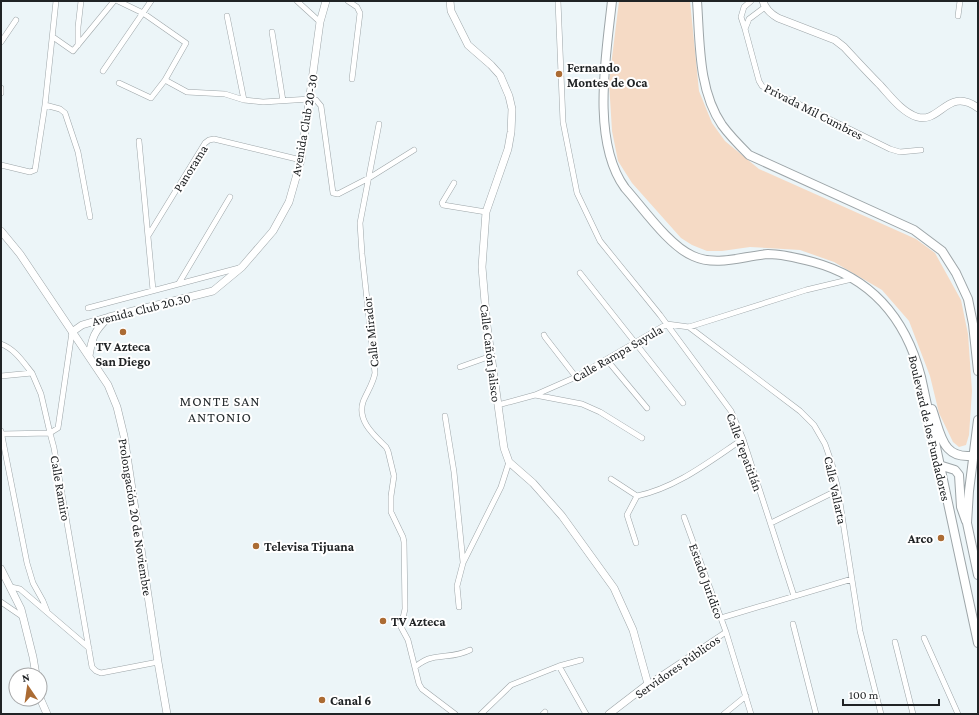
<svg xmlns="http://www.w3.org/2000/svg" width="979" height="715" font-family="'Crimson Pro',serif">
<rect width="100%" height="100%" fill="#ecf5f8"/>
<!-- green -->
<path fill="#f5dac5" d="M619,1H690L699,91L712,123L725,141L759,169L916,239L935,253L961,300L968,334L972,391L969,435L966,445L959,447L953,442L939,413L930,376L909,321L882,290L834,262L800,250L750,247L722,251H707L692,245L681,238L632,183L618,161L612,131L609,82Z"/>
<g fill="none" stroke-linecap="round" stroke-linejoin="round">
<defs>
<path id="street" d="M118,1L143,13L186,43L165,80L151,98L119,83
M297,1L320,22
M348,1L357,7L360,13L352,79
M558,1L563,122L577,193L600,241L660,315L731,411L743,439L794,596
M751,1L744,7L741,17L745,29L759,81L762,86L890,149L900,152L921,150
M227,16L244,100
M958,16L960,1
M745,29L749,19L765,7
M272,32L283,101
M53,37L73,51L114,1
M1,42L16,20
M78,45V27L81,1
M103,71L151,1
M165,80L187,92L225,94L244,100L263,102L310,99L316,100L321,106L333,193L338,194L369,178L414,150
M1,88V93
M45,105L60,109L65,113L78,152L90,217
M379,124L360,223L362,254L375,373C373,384 367,392 363,402C357,421 374,435 386,447L388,451L394,476L391,496V512L403,537L404,542L405,609L401,627L408,640L419,684L422,689L455,714
M139,141L153,290
M1,165L30,172L35,170L45,105L56,1
M454,183L442,203L443,205L486,212
M148,236L205,143L209,140L214,139L301,160
M580,273L683,403
M179,283L230,197
M88,308L239,268
M689,327L800,411L814,425L825,444L832,464L838,490L860,631L881,714
M72,332L58,428L50,433L54,448L92,667L96,671L101,673L158,662
M544,335L545,337L576,377
M1,344C15,349 23,362 32,373L1,376
M607,360L647,408
M460,367L491,356
M535,395L582,404L600,412L642,438
M498,405L535,395L576,377L667,324L689,327L806,290L852,279
M445,416L454,472L463,562
M1,431L27,563L33,583L43,601L47,611
M2,434L50,433L41,394L32,373
M611,479L637,496C676,488 710,461 743,439
M684,517L726,632L751,714
M771,523L838,490
M636,543L627,515L637,496
M11,587L20,589L89,648
M1,602L23,617
M459,607L457,586L463,563L501,487L509,462
M721,618L852,579
M793,624L816,714
M924,638L958,714
M895,642L913,714
M559,666L586,714
M415,667C420,663 426,659 432,658C446,655 456,657 470,650
M648,684L726,632
M481,714L511,685L559,666L581,660
M543,714L545,712
M724,714L746,696"/>
<path id="secondary" d="M450,1L451,11L468,45L491,65L500,75L509,96L512,109L511,132L508,149L486,212L482,267L487,326L504,448L509,462L533,483L562,516L614,588L633,630L648,684L609,714
M763,1C765,9 771,14 778,18L835,40L844,47C856,60 868,73 880,85C891,97 902,112 917,117C940,124 948,86 978,108
M1,231L20,254L108,385L117,407L124,436L158,662L167,714
M72,332L82,325L109,317L213,291L242,267L273,231L289,202L301,160L320,22L326,1
M89,356C92,338 94,331 108,318
M1,569L21,609L33,657L36,675
M40,698L47,714"/>
<path id="primary" d="M612,1C606,56 591,141 625,188C643,208 669,246 693,256C717,267 743,256 768,254C783,254 798,258 813,262C872,278 906,319 921,377L978,643
M697,1C700,42 698,90 722,125C730,136 739,145 749,155L914,230L942,251L956,273L968,299L973,324L978,371
M932,409C941,434 942,462 977,455
M978,420L969,491L967,523L978,575
M939,465L955,470L959,475L961,507L966,521"/>
</defs>
<!-- street casing -->
<use href="#street" stroke="#9da5a8" stroke-width="6"/>
<!-- secondary casing -->
<use href="#secondary" stroke="#9da5a8" stroke-width="8"/>
<!-- primary casing -->
<use href="#primary" stroke="#9da5a8" stroke-width="10"/>
<!-- street -->
<use href="#street" stroke="#fff" stroke-width="5"/>
<!-- secondary -->
<use href="#secondary" stroke="#fff" stroke-width="7"/>
<!-- primary -->
<use href="#primary" stroke="#fff" stroke-width="8"/>
</g>
<!-- markers -->
<g fill="#ab6b33" stroke="#fff" stroke-width="1.5">
<circle cx="559" cy="74" r="4"/>
<circle cx="123" cy="332" r="4"/>
<circle cx="941" cy="538" r="4"/>
<circle cx="256" cy="546" r="4"/>
<circle cx="383" cy="621" r="4"/>
<circle cx="322" cy="700" r="4"/>
</g>
<g text-anchor="middle" stroke-width="4" stroke-linejoin="round" paint-order="stroke">
<!-- poi labels -->
<g font-size="13" font-weight="bold" fill="#202325" stroke="#fff" text-anchor="start">
<text x="567" y="72">Fernando<tspan x="567" dy="15">Montes de Oca</tspan></text>
<text x="123" y="351" text-anchor="middle">TV Azteca<tspan x="123" dy="15">San Diego</tspan></text>
<text x="933" y="543" text-anchor="end">Arco</text>
<text x="264" y="551">Televisa Tijuana</text>
<text x="391" y="626">TV Azteca</text>
<text x="330" y="705">Canal 6</text>
</g>
<!-- street labels -->
<g font-size="13" fill="#202325" stroke="#fff">
<text transform="translate(814 111) rotate(27)" y="5">Privada Mil Cumbres</text>
<text transform="translate(304 125) rotate(-80)" y="5">Avenida Club 20-30</text>
<text transform="translate(190 168) rotate(-58)" y="5">Panorama</text>
<text transform="translate(141 309) rotate(-14)" y="5">Avenida Club 20.30</text>
<text transform="translate(370 332) rotate(-96)" y="5">Calle Mirador</text>
<text transform="translate(491 353) rotate(83)" y="5">Calle Cañón Jalisco</text>
<text transform="translate(617 353) rotate(-30)" y="5">Calle Rampa Sayula</text>
<text transform="translate(930 428) rotate(77)" y="5">Boulevard de los Fundadores</text>
<text transform="translate(745 452) rotate(70)" y="5">Calle Tepatitlán</text>
<text transform="translate(61 488) rotate(80)" y="5">Calle Ramiro</text>
<text transform="translate(836 490) rotate(78)" y="5">Calle Vallarta</text>
<text transform="translate(136 517) rotate(81)" y="5">Prolongación 20 de Noviembre</text>
<text transform="translate(707 581) rotate(70)" y="5">Estado Jurídico</text>
<text transform="translate(677 666) rotate(-35)" y="5">Servidores Públicos</text>
</g>
<!-- neighbourhood labels -->
<g font-size="14" letter-spacing="1" fill="#262c2f" stroke="#fff">
<text x="220" y="406">MONTE SAN<tspan x="220" dy="16">ANTONIO</tspan></text>
</g>
</g>
<!-- border -->
<rect width="979" height="715" fill="none" stroke="#202325" stroke-width="4"/>
<!-- north arrow -->
<g transform="translate(28 687) rotate(347)"><circle r="19" fill="#ffffff" stroke="#a6a7a8"/>
<path d="M0-3L7 15L0 10L-7 15Z" fill="#ab6b33"/>
<text y="-6" font-size="11" font-weight="bold" text-anchor="middle" fill="#202325">N</text>
</g>
<!-- scale -->
<path d="M843 699v6h96v-6" fill="none" stroke="#202325" stroke-width="2"/>
<text x="849" y="699" font-size="12" fill="#202325" stroke="#ffffff" stroke-width="3" paint-order="stroke">100 m</text>
</svg>
